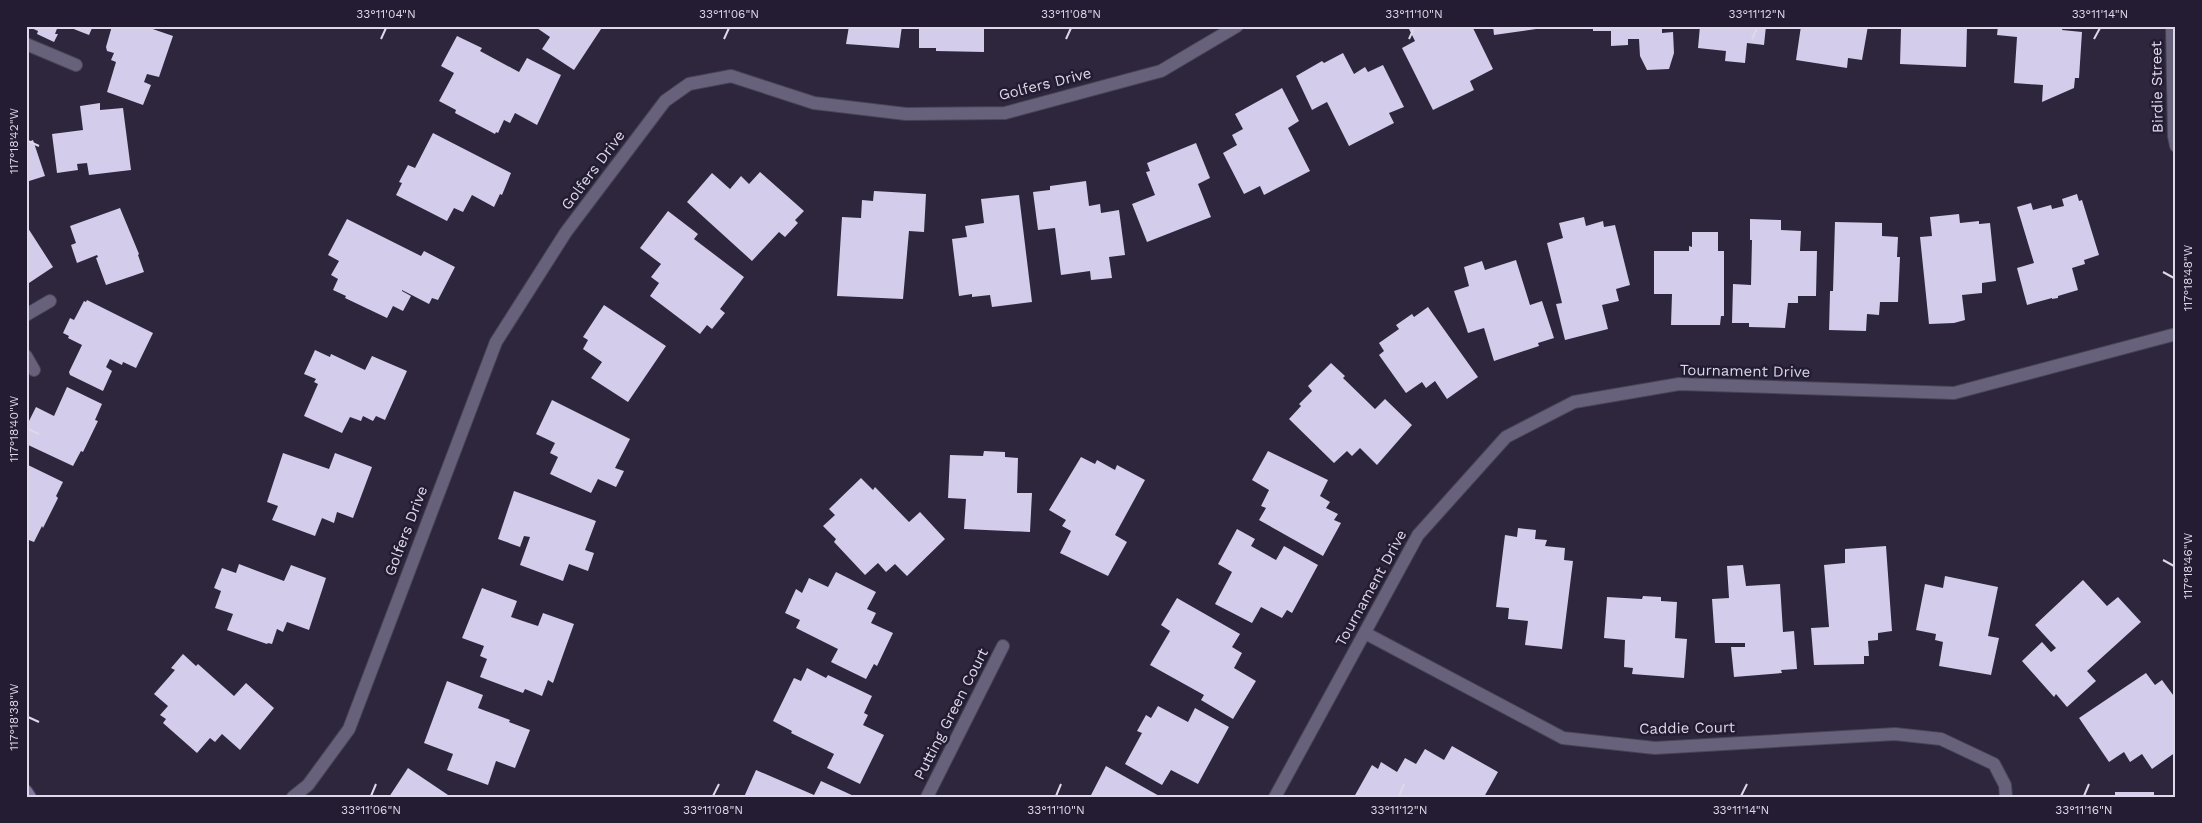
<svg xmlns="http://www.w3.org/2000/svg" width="2202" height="823" font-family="'Work Sans',sans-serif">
<rect width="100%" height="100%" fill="#2d263d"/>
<!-- building -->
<path fill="#d3ccea" d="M27,26H58L55,34H58L54,42L37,34L38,31Z
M66,26H93L89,35Z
M112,26H144L173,36L159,77L147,74L144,82L151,85L143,105L107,92L116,62L111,60L114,53L107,51L106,47Z
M534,26H603L574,70L542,49L550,37Z
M849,26H902L899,48L846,44Z
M919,26H984V52L936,51V48H919Z
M1415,26H1472L1493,69L1470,81L1474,90L1433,110L1402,48L1415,41L1409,29Z
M1493,26H1550V27L1494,35Z
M1593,26H1662V33L1673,32L1674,53L1669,69L1647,70L1640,56L1639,39H1628V45L1611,46V31H1593Z
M1700,26H1766L1764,45L1747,43L1745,63L1725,61L1726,51L1698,48Z
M1801,26H1868L1862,60L1848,58L1847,68L1796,60Z
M1883,26H1967L1966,67L1900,64L1901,29L1883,28Z
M1998,26H2063L2062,30L2082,32L2079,78H2075L2074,88L2042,102L2043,85L2014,83L2017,37L1997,35Z
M457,36L482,48L480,51L519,72L527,58L561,75L537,125L515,113L510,123L504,120L498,133L496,132L495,134L455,113L456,110L439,101L454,73L441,66Z
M1343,53L1354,74L1365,67L1368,72L1383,65L1404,107L1389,113L1394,123L1349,146L1327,102L1312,110L1296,76L1322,61L1324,63Z
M1282,88L1299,121L1288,128L1310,171L1264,195L1260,186L1244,194L1223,153L1237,145L1232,135L1243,129L1235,114Z
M100,103V110L123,108L131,170L89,175L87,163L77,164L78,170L57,173L52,134L83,130L80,106Z
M433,133L511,173L502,195L500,194L494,207L472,195L463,212L454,208L447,221L396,195L402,183L399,182L408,165L415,168Z
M33,140L45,176L26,182V143Z
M1196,143L1210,178L1198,184L1211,217L1147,242L1132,204L1155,195L1146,172L1150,171L1147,163Z
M760,172L804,211L795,220L798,223L785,237L779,232L752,261L687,202L712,173L730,189L741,176L749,184Z
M1086,181L1089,206L1100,204L1101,213L1119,210L1125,255L1109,257L1112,278L1091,280L1090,271L1061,275L1055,228L1038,230L1033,192L1050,190V186Z
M874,191L926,194L924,232L909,231L903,299L837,296L842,217L861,218L862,200L873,201Z
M2077,194L2079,201L2082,200L2099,255L2084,260L2085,264L2072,268L2078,290L2058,296V298L2052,299V298L2027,305L2017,268L2034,263L2017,207L2031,203L2033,210L2051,205L2052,209L2064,206L2062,199Z
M1019,195L1032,302L992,307L990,295L972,297V294L959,296L952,239L967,237L965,226L984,223L981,199Z
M120,208L139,254L138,255L144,272L106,285L96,258L98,257L97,255L77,263L71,245L76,243L70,226Z
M668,211L698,234L694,239L744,277L720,309L725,313L712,329L707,325L700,334L650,296L659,283L651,277L661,264L640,248Z
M1959,214L1960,223L1979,221V224L1990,223L1996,281L1982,283V293L1962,295L1965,320L1954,323L1929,324L1920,237L1932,236L1930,217Z
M1584,217L1586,226L1603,221L1604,227L1615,225L1630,285L1616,289L1619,301L1602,305L1608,329L1565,340L1556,304L1562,303L1547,243L1563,238L1559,223Z
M347,219L421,256L424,251L455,267L438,300L432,298L429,304L402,290V291L411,296L403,311L393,306L387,318L345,298L346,296L333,290L338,279L331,275L339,261L328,255Z
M1750,219L1781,220V230L1801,231L1800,251H1817L1816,296H1798V303H1788L1785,328L1749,327V323H1732L1733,284L1751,285L1752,240H1750Z
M1835,222L1882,223V236L1898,237L1897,257H1900L1898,302H1880L1879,315L1867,314L1866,331L1829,330L1830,291H1833Z
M26,225L53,267L26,285Z
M1692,232H1718V251H1724V316H1721L1720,325H1671L1672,294H1654V251H1689V246L1692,247Z
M1516,260L1530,305L1542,301L1554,338L1538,343L1539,346L1494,361L1484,328L1468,333L1454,291L1469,286L1464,267L1482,261L1485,270Z
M87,300L153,333L136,368L123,362L122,365L110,359L106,367L112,371L103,391L70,375L69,372L82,345L68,338L69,336L63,333L70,318L74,320L84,301L86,302Z
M604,305L666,346L628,402L591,378L602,362L583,349L588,340L583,337Z
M1428,307L1478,377L1447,399L1435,381L1426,388L1422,382L1406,393L1379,355L1384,351L1379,343L1399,329L1396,325L1412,314L1414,317Z
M315,350L330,357L331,354L365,370L372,356L407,371L385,420L376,416L373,421L363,416L361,421L350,417L342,433L304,416L318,384L314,382L316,379L304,374Z
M1331,363L1345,376L1343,378L1375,409L1385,399L1412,425L1377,465L1360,448L1352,456L1347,451L1334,463L1289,419L1301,406L1299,404L1312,391L1308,386Z
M67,387L102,404L95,420L98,421L83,452L81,451L73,466L26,444V427L36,407L54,416Z
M552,400L630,439L615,468L624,471L616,487L598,479L591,493L550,474L558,457L550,453L555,443L536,434Z
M984,451L1005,452V457L1018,458L1017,493H1032L1030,532L964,529L966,499L948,498L950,455L983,456Z
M1268,451L1328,480L1320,496L1330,502L1326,508L1338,514L1334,520L1341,523L1323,556L1259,520L1266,508L1261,506L1269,490L1252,480Z
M283,453L329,469L335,453L372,467L353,518L337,512L334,523L322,518L315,536L272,520L278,506L267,502Z
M1081,457L1095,464L1097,460L1115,470L1117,465L1145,480L1115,535L1127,542L1108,576L1060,553L1071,531L1062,526L1066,520L1049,510Z
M28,465L63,482L56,496L58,498L43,528L42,526L34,542L26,539Z
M861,478L873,490L875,487L909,522L920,512L945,539L907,576L895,564L886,572L878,563L865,575L834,542L836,539L823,526L835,515L829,509Z
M514,491L596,521L585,550L594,553L588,571L569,564L563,581L520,565L530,537L524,536L520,547L498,539Z
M1518,528L1536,530L1535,539L1547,540L1545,546L1565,548L1564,560L1573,561L1562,649L1525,645L1528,621L1508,619L1509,608L1496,607L1505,535L1517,537Z
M1237,529L1255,539L1251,546L1276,560L1284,546L1318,565L1292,613L1287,610L1282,618L1261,607L1252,623L1215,604L1232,572L1218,564Z
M1886,546L1892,631L1878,633V640L1868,641L1869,656H1864V664L1814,665L1811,628L1829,627L1824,565L1845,563V549Z
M239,564L284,581L291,565L326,578L309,630L287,622L283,632L277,629L272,644L268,643L267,644L227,630L233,614L215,608L221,591L214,588L222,568L236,573Z
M1743,565L1746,586L1780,584L1783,632L1794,631L1797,669L1781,670L1782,673L1734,677L1731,647H1745V643H1715L1712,599L1729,598L1727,566Z
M836,572L876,592L867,609L876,613L871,623L893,633L877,666L874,664L866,679L831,662L838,649L796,628L800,620L785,613L796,589L802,593L809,578L828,587Z
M1945,576L1998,587L1988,636L1999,638L1991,675L1939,666L1943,642L1935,640L1936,634L1916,630L1925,584L1943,588Z
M2083,580L2107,606L2118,597L2141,622L2087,671L2096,681L2067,707L2056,694L2054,697L2022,661L2042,642L2051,652L2056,648L2035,625Z
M482,588L517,601L511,617L538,626L543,613L574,624L553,683L548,680L542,696L525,689L523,693L480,677L487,659L480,656L484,646L462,638Z
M1643,596L1661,597V601L1677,602L1675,638L1687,639L1684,678L1632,674L1633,668L1624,667L1625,640L1604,638L1607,597L1642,599Z
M1177,598L1240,634L1232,647L1242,653L1234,668L1256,681L1233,719L1201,700L1204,695L1150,665L1170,631L1161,625Z
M183,654L196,666L198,664L234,696L246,683L274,708L240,750L222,734L215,742L210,738L197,753L163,723L166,719L160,715L168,706L154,694L175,670L171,668Z
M807,668L826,678L828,675L872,696L864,713L868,715L863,725L884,735L860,784L827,768L834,754L791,733L792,731L773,721L794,678L801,681Z
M2146,673L2155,685L2162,680L2176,699V752L2152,769L2142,754L2130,762L2124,752L2109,762L2079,718Z
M447,681L483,695L478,708L510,720L509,722L530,730L515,768L496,761L488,785L447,770L453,754L424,743Z
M1158,706L1188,722L1195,708L1229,727L1198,784L1171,770L1162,785L1125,764L1142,733L1137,731L1146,715L1151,718Z
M1452,746L1498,772L1484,797H1354L1372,765L1378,769L1381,762L1397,772L1405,758L1416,764L1425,749L1444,760Z
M1106,766L1161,797H1090Z
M408,768L451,797H389Z
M756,770L814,795L821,781L856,797H744Z
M2115,792H2154V797H2115Z"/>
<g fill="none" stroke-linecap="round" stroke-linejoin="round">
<defs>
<path id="street" d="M2172,26L2174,136L2176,146
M26,44L76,65
M26,315L50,301
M26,356L34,370
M1365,633L1563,738L1655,748L1895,734L1941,739L1994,764L2005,785L2006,797
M293,797L308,785L349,729L496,342L566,232L665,101L689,84L731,76L814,103L906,114L1005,113L1161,71L1237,26
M927,797L1003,646
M1275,797L1418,535L1506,437L1574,402L1679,384L1954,393L2176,334"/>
<path id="secondary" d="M26,791L30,797"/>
</defs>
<!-- street casing -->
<use href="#street" stroke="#494456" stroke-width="14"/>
<!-- secondary casing -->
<use href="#secondary" stroke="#494456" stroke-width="14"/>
<!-- street -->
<use href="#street" stroke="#68617b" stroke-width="12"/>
<!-- secondary -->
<use href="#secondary" stroke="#83789f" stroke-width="12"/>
</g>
<!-- ticks -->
<path fill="none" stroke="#ddd9e8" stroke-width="2" d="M381,39L386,28M724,39L729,28M1066,39L1071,28M1409,39L1414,28M1752,39L1757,28M2094,39L2100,28M28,141L39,146M2163,272L2174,278M28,429L39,434M2163,560L2174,566M28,717L39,722M371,796L376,784M713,796L719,784M1056,796L1061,784M1399,796L1404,784M1741,796L1747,784M2084,796L2089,784"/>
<g text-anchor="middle" stroke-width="5" stroke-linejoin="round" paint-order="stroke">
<!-- street labels -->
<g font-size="15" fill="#ddd9e8" stroke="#231c33">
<text transform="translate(1045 84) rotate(-14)" y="5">Golfers Drive</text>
<text transform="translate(2157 87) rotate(-91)" y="5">Birdie Street</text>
<text transform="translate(593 170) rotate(-53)" y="5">Golfers Drive</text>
<text transform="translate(1745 371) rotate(1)" y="5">Tournament Drive</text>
<text transform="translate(406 531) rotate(-69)" y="5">Golfers Drive</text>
<text transform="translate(1371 588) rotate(-61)" y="5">Tournament Drive</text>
<text transform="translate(951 714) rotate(-63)" y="5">Putting Green Court</text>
<text transform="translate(1687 728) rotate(-1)" y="5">Caddie Court</text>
</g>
</g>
<!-- border -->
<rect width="2202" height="823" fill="none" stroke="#231c33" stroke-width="55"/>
<rect x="28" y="28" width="2146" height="768" fill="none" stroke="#ddd9e8" stroke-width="2"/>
<g font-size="12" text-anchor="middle" fill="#ddd9e8">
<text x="386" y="18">33°11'04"N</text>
<text x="729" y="18">33°11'06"N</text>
<text x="1071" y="18">33°11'08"N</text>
<text x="1414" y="18">33°11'10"N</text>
<text x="1757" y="18">33°11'12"N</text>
<text x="2100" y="18">33°11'14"N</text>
<text transform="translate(14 141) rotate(-90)" y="4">117°18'42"W</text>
<text transform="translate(2188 278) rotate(-90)" y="4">117°18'48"W</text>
<text transform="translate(14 429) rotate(-90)" y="4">117°18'40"W</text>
<text transform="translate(2188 566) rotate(-90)" y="4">117°18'46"W</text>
<text transform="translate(14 717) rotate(-90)" y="4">117°18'38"W</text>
<text x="371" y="814">33°11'06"N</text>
<text x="713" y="814">33°11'08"N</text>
<text x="1056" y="814">33°11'10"N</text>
<text x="1399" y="814">33°11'12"N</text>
<text x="1741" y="814">33°11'14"N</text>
<text x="2084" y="814">33°11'16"N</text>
</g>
</svg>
